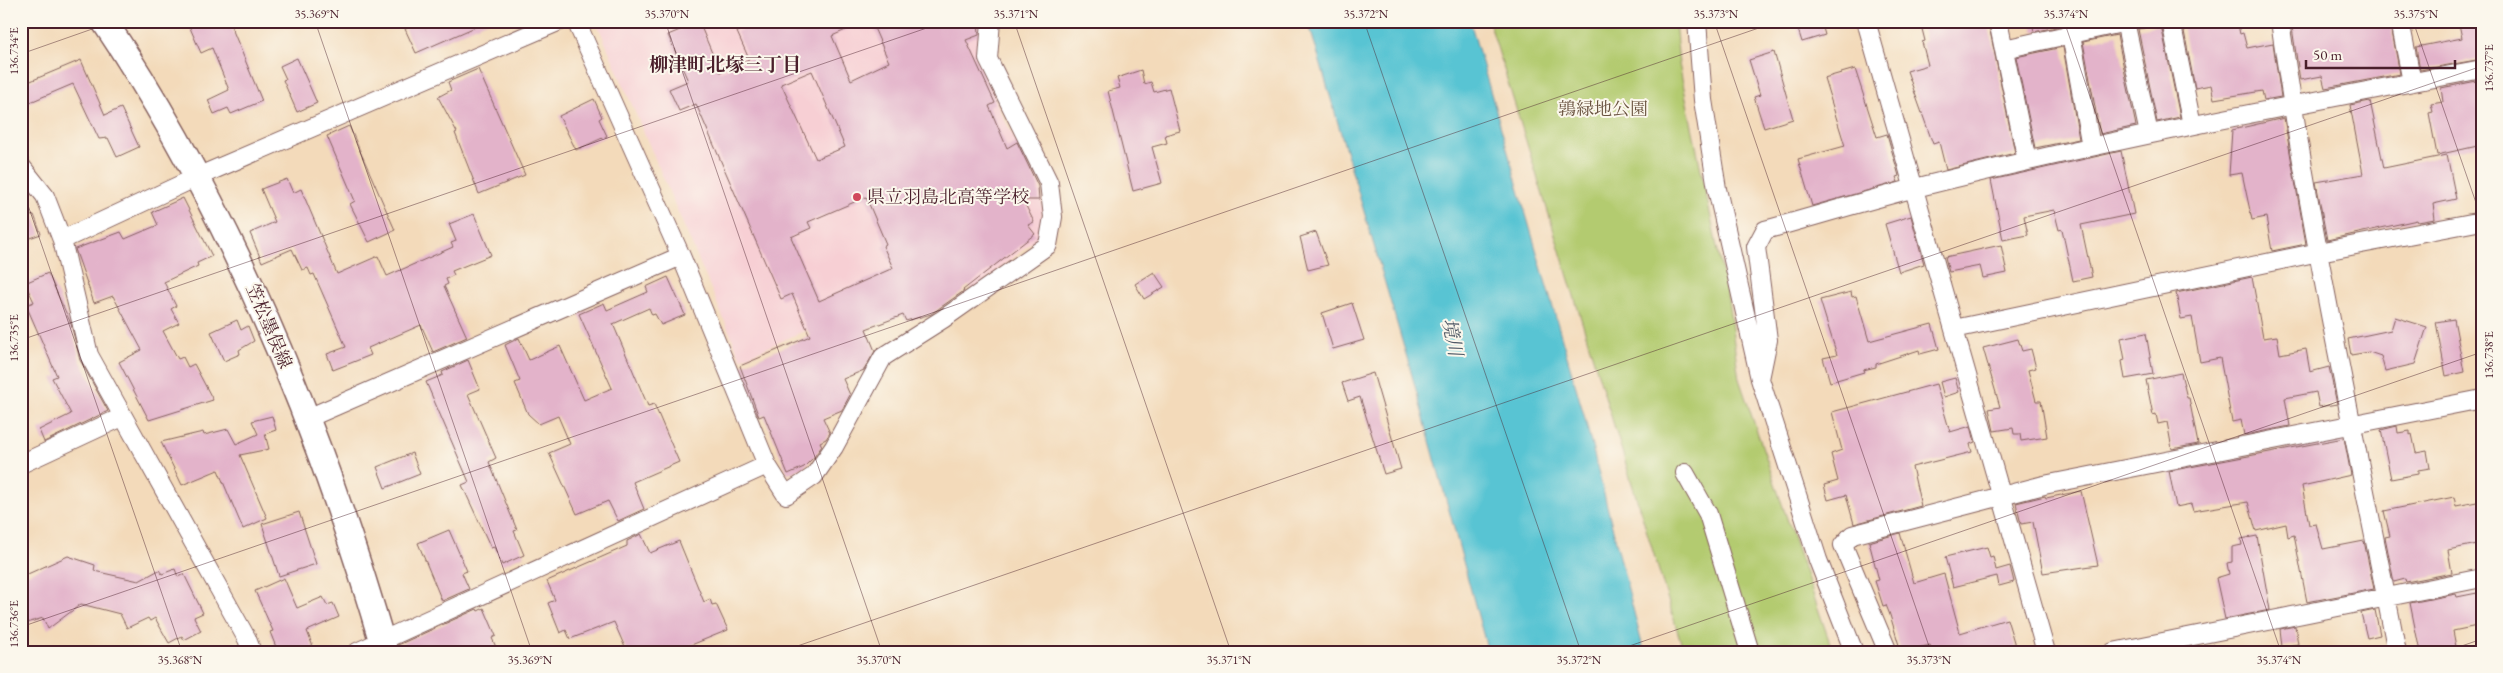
<svg xmlns="http://www.w3.org/2000/svg" width="2503" height="673" font-family="'EB Garamond','Noto Serif JP',serif">
<rect width="100%" height="100%" fill="#fbf7ec"/>
<filter id="ink" filterUnits="userSpaceOnUse"><feTurbulence type="fractalNoise" baseFrequency=".02" numOctaves="2"/><feDisplacementMap in="SourceGraphic" scale="10" xChannelSelector="R" yChannelSelector="G"/><feConvolveMatrix kernelMatrix="1 2 1 2 8 2 1 2 1" color-interpolation-filters="sRGB"/></filter>
<filter id="wash" filterUnits="userSpaceOnUse"><feTurbulence type="fractalNoise" baseFrequency=".0096" numOctaves="4" result="noise"/><feDisplacementMap in="SourceGraphic" scale="20" xChannelSelector="R" yChannelSelector="G"/><feGaussianBlur stdDeviation="1.12" result="paint"/><feColorMatrix in="noise" values="0 0 0 0 0 0 0 0 0 0 0 0 0 0 0 0 0 1.4 0 .05"/><feComposite in="paint" operator="in"/></filter>
<g filter="url(#wash)">
<rect width="100%" height="100%" fill="#f3daba"/>
<!-- built -->
<path fill="#f7cfd4" d="M596,21H988L984,59L999,110L1040,185L1043,209L1039,236L972,292L959,262L741,359Z"/>
<!-- green -->
<path fill="#b3cb70" stroke="#7e754e" d="M1489,21H1675L1679,64L1728,300L1739,379L1833,652H1684Z"/>
<!-- water -->
<path fill="#59c4d3" stroke="#52727f" d="M1308,21H1470L1584,415L1644,652H1488L1410,368Z"/>
<g id="blocks">
<!-- building -->
<path fill="#e3b3ca" fill-rule="evenodd" d="M187,21H229L262,101L231,114L228,108L214,114L208,100L229,90L212,48L201,53Z
M422,21H489L416,53L405,29Z
M760,21H866L832,36L851,80L889,62L871,21H978L979,35L966,40L995,103L989,106L1007,148L1017,142L1038,186L1039,200H1023L1034,222L1028,225L1035,234L963,290L964,291L931,314L906,321L903,315L866,329L875,351L864,370L843,379L850,395L842,410L823,418L830,433L826,439L820,442L822,446L814,457L804,467L788,474L764,415L759,417L740,366L810,336L792,294L781,299L696,104L679,111L669,89L688,81L668,35L699,22L720,72L749,59L737,32ZM812,71L845,147L816,159L781,84ZM866,197L886,244L883,246L893,268L819,301L791,237L811,228L808,222Z
M1812,21H1821L1825,35L1802,42L1797,26Z
M1927,21H1988L2015,153L1946,170L1939,142L1933,144L1907,71L1928,65L1922,42L1925,41L1922,29L1928,27Z
M2032,21H2055L2056,27L2034,32Z
M2182,21H2237L2240,34L2243,33L2247,48L2273,43L2281,97L2264,100L2262,91L2214,99L2211,85L2195,88Z
M2291,21H2390L2400,74L2325,88L2322,76L2300,80Z
M2475,21H2482V59L2420,70L2416,47L2462,38L2459,24Z
M2161,25L2180,117L2157,122L2138,29Z
M2117,35L2136,126L2100,134L2083,42Z
M2063,47L2079,139L2035,148L2016,57Z
M1774,52L1793,119L1764,128L1754,97L1760,95L1749,60Z
M297,58L317,103L297,112L283,80L286,79L280,66Z
M81,60L105,115L121,108L139,147L117,157L108,138L99,139L73,84L21,106V85Z
M478,69L525,175L479,194L455,133L457,132L438,97L451,90L448,82Z
M1855,69L1877,137L1887,134L1899,176L1896,177L1898,182L1812,206L1798,159L1845,146L1824,78Z
M1141,70L1144,84L1151,82L1154,92L1169,88L1180,131L1165,135L1167,143L1152,147L1162,183L1133,191L1108,91L1120,88L1117,78Z
M2482,80V145L2437,155L2429,113L2433,112L2431,104L2443,102L2441,88Z
M594,99L602,117L599,119L607,136L576,150L559,116Z
M2370,101L2384,168L2447,155L2456,199L2433,204L2435,219L2418,222L2417,220L2327,240L2316,182L2363,174L2350,105Z
M2284,118L2306,244L2272,251L2266,217L2252,220L2242,173L2229,175L2232,130Z
M349,126L395,230L369,242L350,204L355,201L327,136Z
M2121,151L2134,214L2081,225L2092,277L2073,281L2062,229L2059,230L2054,210L2024,216L2028,235L2003,240L1991,180Z
M287,179L293,193L301,189L337,274L378,256L387,276L453,247L451,243L456,241L449,224L474,214L491,255L452,271L454,275L446,279L448,284L444,286L467,337L433,352L421,325L368,348L371,355L333,370L327,354L346,347L314,274L311,275L308,268L302,270L292,249L262,262L250,233L275,222L261,189Z
M183,198L212,256L197,263L198,266L164,282L176,306L171,309L179,323L163,331L178,359L183,357L188,367L194,364L213,400L149,420L119,362L142,350L113,296L94,303L75,249L121,232L125,239L158,225L152,212Z
M34,215L41,234L21,241V219Z
M1911,216L1924,264L1899,272L1885,224Z
M1316,232L1328,265L1308,270L1300,237Z
M2001,245L2007,273L1983,278L1980,266L1949,272L1945,257Z
M1154,272L1164,287L1144,299L1135,284Z
M48,273L71,324L80,360L108,411L44,442L39,430L71,414L52,378L57,376L26,305L34,302L25,283Z
M668,277L685,315L661,325L655,314L652,315L649,308L613,324L648,406L654,404L679,462L633,482L644,509L618,521L608,501L577,514L549,453L570,444L558,416L539,424L528,414L515,383L520,381L505,345L519,338L529,360L560,346L584,400L612,388L579,314L604,303L607,310L648,292L646,287Z
M2252,277L2263,338L2277,336L2280,354L2306,349L2310,372L2329,367L2337,404L2319,407L2316,392L2285,398L2290,426L2244,435L2241,420L2232,422L2220,358L2200,362L2192,317L2181,319L2176,293Z
M1851,292L1852,297L1856,296L1869,341L1932,324L1939,349L1920,354L1919,350L1876,364V367L1863,370L1864,372L1830,382L1823,358L1837,355L1820,300Z
M1352,303L1364,340L1333,349L1322,313Z
M2395,317L2427,327L2415,364L2385,371L2381,356L2369,352L2351,355L2348,339L2391,330Z
M2454,319L2464,372L2446,376L2436,322Z
M237,320L241,330L248,326L254,341L239,350L240,354L224,361L211,332Z
M2146,333L2153,374L2125,379L2122,361L2125,360L2121,338Z
M2018,339L2022,351L2031,349L2036,368L2028,370L2036,401H2041L2047,437L2021,441L2020,434H2014L2013,428L1994,431L1989,409L2000,407L1983,348Z
M468,360L480,389L468,394L496,458L489,462L517,530L514,531L524,555L502,565L494,547L491,548L462,485L469,482L426,382L443,375L442,372Z
M1373,373L1401,469L1384,474L1360,397L1348,401L1342,383Z
M2181,373L2187,398H2189L2198,444L2172,449L2167,422L2158,424L2156,414L2153,415L2146,380Z
M1955,378L1959,392L1944,397L1940,382Z
M1936,384L1950,432L1971,426L1975,442L1970,444L1972,452L1912,467L1921,506L1854,524L1846,495L1828,500L1824,485L1838,481L1831,454L1842,450L1832,412Z
M272,416L276,430L265,434L269,449L240,455L267,518L243,529L218,470L182,485L161,442L203,432L204,435L228,429L236,444L258,434L252,421Z
M2397,426L2398,433L2410,431V435L2412,434L2416,453L2427,451L2430,468L2418,470V474L2391,479L2381,430Z
M2344,438L2351,475L2302,486L2309,525L2316,524L2323,549L2364,541L2374,589L2307,602L2294,535L2288,537L2286,524L2256,531L2248,502L2193,511L2191,504L2176,507L2169,471Z
M412,453L420,474L385,488L377,467Z
M2081,491L2098,565L2043,573L2033,522L2021,524L2016,503L2045,496L2046,498Z
M2454,497L2456,506L2482,501V543L2448,550L2452,573L2406,582L2405,579L2394,582L2385,537L2390,536L2384,511Z
M299,512L316,564L279,576L262,524Z
M449,530L467,571L462,573L469,589L442,601L418,543Z
M1900,533L1914,583L1944,574L1960,633L2007,619L2017,652H1932L1930,645L1901,652L1890,615L1886,605L1883,606L1875,581L1879,580L1869,542Z
M641,534L650,553L679,541L704,602L710,599L712,605L716,604L728,630L674,652H627L614,622L570,639L566,630L560,633L548,603L555,600L547,581L627,546V541Z
M2257,536L2270,610L2225,619L2216,578L2229,574L2227,563L2232,562V547L2242,545L2241,539Z
M1987,547L1990,557L1993,556L1996,570L2010,566L2014,582L1999,586L1997,576L1953,587L1945,557Z
M68,556L95,565L94,571L139,581L159,570L162,574L175,569L178,577L184,574L203,613L194,617L201,631L184,640L182,636L169,643L155,618L150,621L148,618L127,628L120,614L81,604L48,629L43,618L21,625V577Z
M284,578L297,608L323,597L327,605L333,603L339,617L307,631L315,652H278L270,632L273,631L255,591Z
M2477,593L2478,598H2482V621L2477,622V626L2453,631L2457,652H2420L2410,603L2456,594L2457,597Z
M484,608L496,636L492,638L498,652H399L398,645L477,609L478,611Z
M2375,610L2380,635L2367,638L2361,613Z
M2295,626L2298,644L2282,647L2280,629Z"/>
</g>
</g>
<g filter="url(#ink)">
<use href="#blocks" fill-opacity="0" stroke="#85605d" stroke-width="1"/>
<g fill="none" stroke-linecap="round" stroke-linejoin="round">
<defs>
<path id="street" d="M576,21L681,256L767,465L786,495L814,476L834,447L883,357L943,319L1048,245L1053,217L1049,183L988,59L991,21
M1697,21L1703,100L1717,189L1760,379L1818,560L1854,652
M1866,21L2046,652
M1998,21L2027,161
M2125,21L2149,134
M2171,21L2192,125
M2280,21C2310,233 2356,442 2397,652
M2400,21L2412,82
M2071,34L2091,147
M2004,49L2131,21
M21,166L45,196L62,240L89,355L247,639L252,652
M62,240L197,177L560,21
M1954,329L2319,252L2482,221
M1760,379L1768,340L1756,247L1765,230C1815,216 1865,201 1915,188C2102,141 2292,105 2482,69
M308,418L681,256
M21,464L122,417
M1685,473L1708,514L1750,652
M357,652L767,465
M1888,652L1843,545L1852,535L2044,485L2482,399
M2113,652L2482,578"/>
<path id="secondary" d="M104,21C233,214 321,430 385,652"/>
</defs>
<!-- street casing -->
<use href="#street" stroke="#85605d" stroke-width="20"/>
<!-- secondary casing -->
<use href="#secondary" stroke="#85605d" stroke-width="28"/>
<!-- street -->
<use href="#street" stroke="#fff" stroke-width="18"/>
<!-- secondary -->
<use href="#secondary" stroke="#fff" stroke-width="25"/>
</g>
</g>
<!-- ticks -->
<path fill="none" stroke="#4a1f2b" stroke-width="1" stroke-opacity="0.45" d="M315,21L532,652M665,21L882,652M1014,21L1231,652M1364,21L1581,652M1714,21L1931,652M2064,21L2281,652M2413,21L2482,220M21,54L115,21M21,185L182,652M21,340L947,21M21,627L1779,21M780,652L2482,66M1612,652L2482,352M2444,652L2482,639"/>
<!-- markers -->
<circle fill="#d1495b" stroke="#fbf7ec" stroke-width="2" cx="857" cy="197" r="5"/>
<g text-anchor="middle" stroke-width="4" stroke-linejoin="round" paint-order="stroke">
<!-- park labels -->
<g font-size="18" fill="#6a5340" stroke="#fbf7ec">
<text x="1603" y="115">鶉緑地公園</text>
</g>
<!-- poi labels -->
<g font-size="18" fill="#4a1f2b" stroke="#fbf7ec" text-anchor="start">
<text x="867" y="203">県立羽島北高等学校</text>
</g>
<!-- street labels -->
<g font-size="18" fill="#4a1f2b" stroke="#fbf7ec">
<text transform="translate(269 326) rotate(67)" y="6">笠松墨俣線</text>
</g>
<!-- neighbourhood labels -->
<g font-size="19" font-weight="bold" fill="#4a1f2b" stroke="#fbf7ec">
<text x="725" y="71">柳津町北塚三丁目</text>
</g>
<!-- water labels -->
<g font-size="19" font-style="italic" fill="#4f5966" stroke="#fbf7ec">
<text transform="translate(1453 337) rotate(79)" y="7">境川</text>
</g>
</g>
<!-- margin -->
<rect width="2503" height="673" fill="none" stroke="#fbf7ec" stroke-width="55"/>
<!-- scale -->
<path d="M2306 60v8h149v-8" fill="none" stroke="#4a1f2b" stroke-width="2.5"/>
<text x="2313" y="60" font-size="15" fill="#4a1f2b" stroke="#fbf7ec" stroke-width="4" paint-order="stroke">50 m</text>
<rect x="28" y="28" width="2448" height="618" fill="none" stroke="#4a1f2b" stroke-width="2"/>
<g font-size="12" text-anchor="middle" fill="#4a1f2b">
<text x="317" y="18">35.369°N</text>
<text x="667" y="18">35.370°N</text>
<text x="1016" y="18">35.371°N</text>
<text x="1366" y="18">35.372°N</text>
<text x="1716" y="18">35.373°N</text>
<text x="2066" y="18">35.374°N</text>
<text x="2416" y="18">35.375°N</text>
<text transform="translate(14 51) rotate(-90)" y="4">136.734°E</text>
<text transform="translate(2489 68) rotate(-90)" y="4">136.737°E</text>
<text transform="translate(14 338) rotate(-90)" y="4">136.735°E</text>
<text transform="translate(2489 355) rotate(-90)" y="4">136.738°E</text>
<text transform="translate(14 624) rotate(-90)" y="4">136.736°E</text>
<text x="180" y="664">35.368°N</text>
<text x="530" y="664">35.369°N</text>
<text x="879" y="664">35.370°N</text>
<text x="1229" y="664">35.371°N</text>
<text x="1579" y="664">35.372°N</text>
<text x="1929" y="664">35.373°N</text>
<text x="2279" y="664">35.374°N</text>
</g>
</svg>
